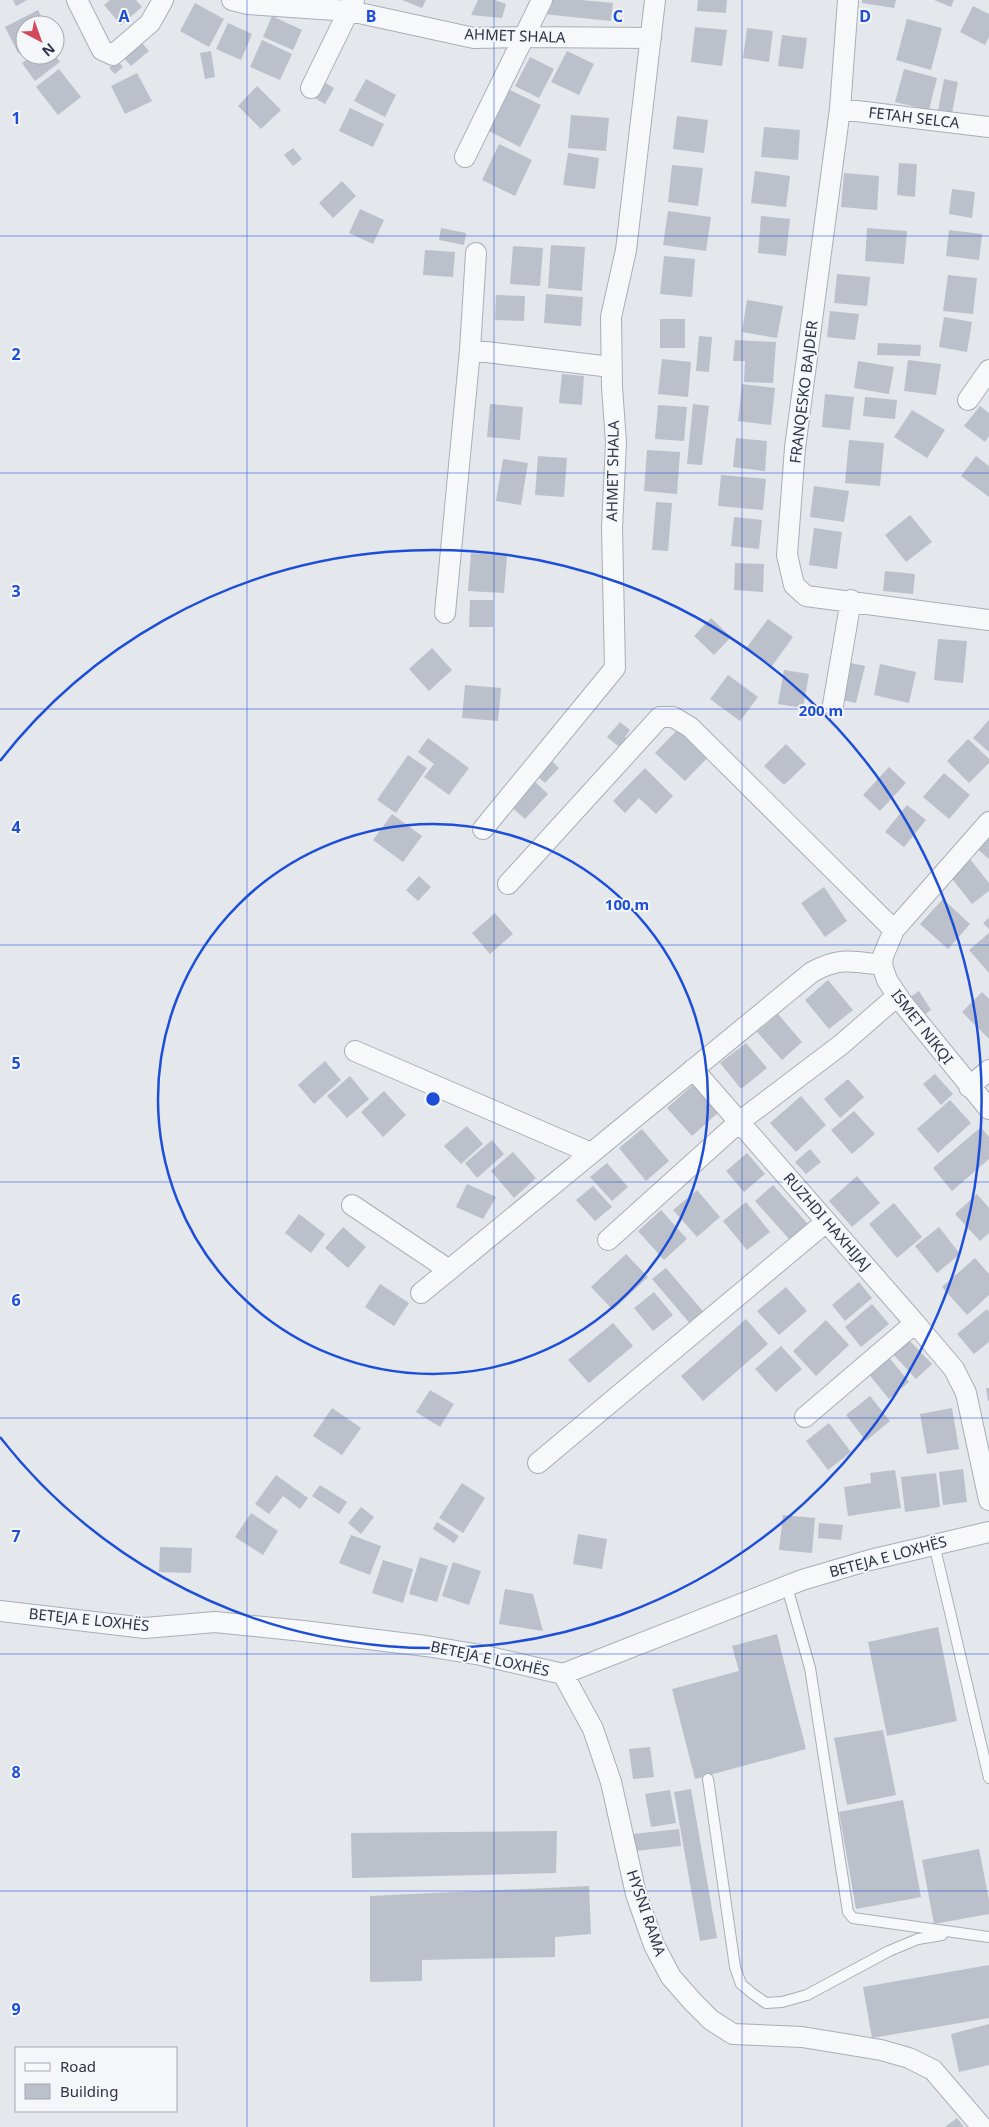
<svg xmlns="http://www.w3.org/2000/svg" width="989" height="2127" font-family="'Noto Sans',sans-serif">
<rect width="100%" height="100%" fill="#e4e7ec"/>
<!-- building -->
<path fill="#bbc0ca" d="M13,0H27L16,6Z
M110,0H136L142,7L121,25L104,5Z
M402,0H426L422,8Z
M478,0H495L506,4L502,18L471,15Z
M544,0H581L613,3L611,21L543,14Z
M698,0H727L726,13L697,11Z
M862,0H896L894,8L862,3Z
M934,0H954L951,7Z
M195,3L224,19L209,47L180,31Z
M973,6L989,14V37L985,45L960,32Z
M38,10L46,25H25V49L18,53L5,27Z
M272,16L302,30L293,50L263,37Z
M907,19L942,28L931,70L896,60Z
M228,23L252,34L241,60L216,49Z
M695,27L727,30L722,66L691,62Z
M747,28L773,31L769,62L743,58Z
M782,35L807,38L803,69L778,66Z
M262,40L292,54L280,80L250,67Z
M141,42L149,51L131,66L123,57Z
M211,51L215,77L205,79L200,53Z
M567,51L594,64L579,95L551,82Z
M33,55H55L60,62L35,81L22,63Z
M530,57L554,69L539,98L515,86Z
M118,61L123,67L115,74L109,68Z
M59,69L81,97L58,115L36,87Z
M904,69L937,78L929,110L895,102Z
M137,73L152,101L125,114L111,86Z
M366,79L396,95L385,117L354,101Z
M944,79L958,82L952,113L938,111Z
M322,81L334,88L325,104L313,97Z
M257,86L281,110L261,129L238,106Z
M510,90L541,105L520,147L489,131Z
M350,108L384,124L373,147L339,131Z
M571,115L609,118L606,151L568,148Z
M677,116L708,120L704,153L673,149Z
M764,127L800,130L798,160L761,157Z
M499,144L532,160L515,196L482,180Z
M293,148L302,159L293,166L284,155Z
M568,153L599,158L595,189L563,185Z
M899,163L917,164L915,197L897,195Z
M672,165L703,168L698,206L668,202Z
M755,171L790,176L786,207L751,203Z
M844,173L879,176L877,210L841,207Z
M342,181L356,196L333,218L319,203Z
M952,189L975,192L972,218L949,214Z
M360,209L384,220L373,244L349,233Z
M668,211L711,217L706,251L663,245Z
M761,216L790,219L786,256L758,253Z
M441,228L466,233L464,245L439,240Z
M867,228L907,231L904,264L865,261Z
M949,230L982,234L979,260L946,256Z
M551,245L585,247L582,291L548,288Z
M513,246L543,248L540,286L510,284Z
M425,250L455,252L453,277L423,275Z
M664,256L695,259L692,297L660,294Z
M837,274L870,277L867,306L834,303Z
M948,275L977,278L973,314L943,311Z
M546,294L583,297L581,326L544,323Z
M496,295L525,296L524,321L495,320Z
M747,300L783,306L777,338L742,332Z
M830,311L859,314L855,340L827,337Z
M944,317L972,322L967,352L939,347Z
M660,319H685V348H660Z
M699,336L712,337L709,372L696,371Z
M735,340L776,342L773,383L744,382L745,361H733Z
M878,343L921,345L920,356L877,355Z
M662,359L691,362L688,397L658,394Z
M908,360L941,364L936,395L904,391Z
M858,361L894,367L889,394L854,388Z
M562,374L584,376L582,405L559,403Z
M742,384L775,388L771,425L738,421Z
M825,394L854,397L850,430L822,427Z
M865,397L897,400L895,419L863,416Z
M490,404L523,407L520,440L487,437Z
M693,404L709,406L702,465L687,464Z
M658,405L687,407L684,441L655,439Z
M980,406L989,413V436L985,442L964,426Z
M912,410L945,430L927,458L894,437Z
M736,438L767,441L765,471L733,467Z
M849,440L884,443L880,486L845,483Z
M647,450L680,452L677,494L644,491Z
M538,456L567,458L564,497L535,495Z
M976,456L989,466V497L961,476Z
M503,459L528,463L521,505L496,501Z
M721,475L766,479L763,510L718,506Z
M814,486L849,491L844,522L810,517Z
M656,502L672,503L668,551L652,550Z
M910,515L932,542L906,562L885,535Z
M734,517L762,520L759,549L731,546Z
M814,528L842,532L837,569L809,565Z
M471,553L507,556L504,593L468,591Z
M735,563L764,564L763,592L734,590Z
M885,571L915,574L913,594L883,591Z
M470,600H493V627H469Z
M711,618L731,637L714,655L694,636Z
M768,619L793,637L772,666L747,647Z
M938,639L967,641L963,683L934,680Z
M432,648L452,670L429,691L409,669Z
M851,663L865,666L856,703L842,700Z
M880,664L916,672L909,703L874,695Z
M784,670L809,674L803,708L778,704Z
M728,675L758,697L740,721L710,699Z
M465,685L501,688L498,721L462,718Z
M989,720V752L973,738Z
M620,722L630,730L625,737L631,742L624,751L607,737Z
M681,726L711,754L685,781L655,753Z
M428,738L469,768L449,795L424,777L434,764L418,752Z
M968,739L989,759V763L969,783L947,761Z
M786,744L806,764L784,785L764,766Z
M408,755L427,768L396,813L377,800Z
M550,759L559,768L545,783L535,774Z
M889,767L906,783L880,811L863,795Z
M645,768L673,796L656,814L639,798L625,813L613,801Z
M944,773L970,795L949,819L923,797Z
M531,778L548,794L525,819L508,804Z
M907,805L926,820L904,847L885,832Z
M392,814L422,836L403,862L373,840Z
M986,837L989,840V859L976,848Z
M970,859L989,883V891L972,904L950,876Z
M419,876L431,887L418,901L406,890Z
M824,887L847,921L825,937L801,903Z
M943,899L970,924L948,949L920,924Z
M495,913L513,934L490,954L472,933Z
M989,918V929L983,923Z
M989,933V973L969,950Z
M828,980L853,1010L829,1029L805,1000Z
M919,991L931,1010L921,1017L909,998Z
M982,992L989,999V1039L962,1012Z
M778,1014L802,1042L782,1060L757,1032Z
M746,1043L767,1068L741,1089L720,1063Z
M325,1061L341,1080L314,1104L298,1085Z
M935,1074L953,1094L941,1105L923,1084Z
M350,1076L369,1099L347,1118L327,1096Z
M848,1079L864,1097L840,1118L824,1099Z
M695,1083L719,1112L692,1136L667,1108Z
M384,1091L406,1115L383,1137L361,1112Z
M801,1096L826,1125L796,1152L770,1123Z
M950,1100L971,1123L938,1153L917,1129Z
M854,1111L875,1134L852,1154L831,1130Z
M467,1126L483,1144L461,1164L444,1146Z
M981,1127L989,1137V1159L952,1191L933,1168Z
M642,1129L669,1161L646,1181L619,1148Z
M492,1140L504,1154L477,1178L465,1163Z
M810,1149L821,1162L806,1174L795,1162Z
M513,1152L536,1178L514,1198L491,1171Z
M747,1153L765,1174L744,1192L726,1171Z
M607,1163L628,1187L612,1201L590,1177Z
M857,1176L880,1203L852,1227L829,1201Z
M467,1184L496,1197L483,1219L456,1207Z
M773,1185L808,1224L790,1240L755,1201Z
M593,1186L612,1207L595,1221L576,1200Z
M697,1190L720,1217L697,1237L673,1210Z
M977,1194L989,1208V1233L980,1241L955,1214Z
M746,1202L770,1232L747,1250L723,1221Z
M894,1203L922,1237L897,1258L869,1224Z
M661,1210L687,1239L664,1260L638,1231Z
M299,1214L325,1234L311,1253L285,1233Z
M343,1227L366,1247L348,1268L325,1248Z
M939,1227L960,1254L937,1273L915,1246Z
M626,1254L648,1277L613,1310L591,1287Z
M975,1258L989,1274V1295L967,1315L942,1287Z
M666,1268L707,1316L693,1327L652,1279Z
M859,1282L872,1298L845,1321L832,1305Z
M380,1284L409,1303L394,1326L365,1307Z
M786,1287L807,1311L779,1335L757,1311Z
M654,1292L673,1315L653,1331L634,1308Z
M872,1304L889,1324L861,1347L845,1327Z
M987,1309L989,1312V1342L974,1354L957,1334Z
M746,1319L768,1344L703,1401L681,1376Z
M826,1320L849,1345L816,1376L793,1351Z
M613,1323L633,1346L589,1383L568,1360Z
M907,1338L932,1364L916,1379L891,1352Z
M781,1346L802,1369L776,1392L755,1369Z
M887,1355L909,1382L889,1399L867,1372Z
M986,1388H989V1401H988Z
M430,1390L454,1404L440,1427L416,1412Z
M870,1396L890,1421L866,1441L846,1415Z
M332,1408L361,1428L342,1455L313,1436Z
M952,1408L959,1449L927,1454L920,1414Z
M829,1423L851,1452L828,1470L806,1441Z
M963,1469L967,1502L943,1505L939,1472Z
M895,1470L901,1508L848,1516L844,1487L871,1483L870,1473Z
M936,1473L940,1507L905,1512L901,1477Z
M276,1475L308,1498L300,1509L283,1496L269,1514L255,1504Z
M462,1483L485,1498L463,1533L439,1518Z
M320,1485L347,1502L339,1514L312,1496Z
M361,1507L374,1517L361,1534L348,1523Z
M251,1513L278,1531L263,1555L235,1537Z
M783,1515L815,1518L812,1553L779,1550Z
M437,1522L459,1536L454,1543L433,1529Z
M819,1523L843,1525L841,1540L818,1538Z
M578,1534L607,1539L602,1569L573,1564Z
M351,1535L381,1546L370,1575L339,1563Z
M160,1547L192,1548L191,1573L159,1572Z
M420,1557L448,1566L437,1602L409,1594Z
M383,1560L413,1569L403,1603L372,1593Z
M453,1562L481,1571L469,1605L442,1596Z
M505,1589L533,1594L543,1631L499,1624Z
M938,1627L957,1721L887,1736L868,1642Z
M777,1634L806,1749L695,1779L672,1689L739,1671L732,1646Z
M883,1730L896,1795L847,1805L834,1738Z
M650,1747L654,1777L633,1779L629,1749Z
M691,1789L717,1938L700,1941L674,1792Z
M670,1790L676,1823L651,1827L645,1794Z
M903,1800L921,1897L856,1909L839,1812Z
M679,1829L681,1846L635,1851L633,1834Z
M557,1831L556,1873L352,1878L351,1833Z
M979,1849L989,1900V1914L934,1924L922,1860Z
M589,1886L591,1934L555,1937V1957L422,1960V1981L370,1982V1896Z
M989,1965V2018L872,2038L863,1987Z
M989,2024V2065L959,2072L951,2034Z
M957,2118L964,2127H945Z"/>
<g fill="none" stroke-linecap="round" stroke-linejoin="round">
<defs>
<path id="service" d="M934,1544L989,1778
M787,1587L810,1668L848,1912L853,1918L989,1937
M708,1779L735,1967L741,1984L753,1994L766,2003L782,2002L807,1995L889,1951L918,1939L942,1935"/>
<path id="minor" d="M77,0L102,50L113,55L150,23L163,0
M232,0L248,4L350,11L474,38L525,37L651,38
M848,0L840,109L795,448L787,555L794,585L806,596L989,620
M311,88L354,0
M840,109L989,127
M465,157L542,0
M470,350L611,367
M968,400L989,370
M445,613L470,350L476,253
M833,705L851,600
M989,822L894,930L883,956L882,965L887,980L901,1001L989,1109
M483,829L615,668L612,528L616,442L612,387L611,317L626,250L655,0
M508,884L660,717H673L690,727L894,930
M355,1051L591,1153
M693,1069L915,1323
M969,1087L989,1070
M352,1205L449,1270
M608,1240L739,1122L842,1044L897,996
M421,1293L812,972C840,957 851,961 882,965
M805,1417L915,1323L954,1369L966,1393L989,1500
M538,1463L826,1222
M0,1611L145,1628L215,1622L303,1631L426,1646L481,1655L563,1674L802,1580L870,1560L989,1532
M563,1674L593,1729L611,1782L636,1894L654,1945L671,1977L692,2001L711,2020L733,2034L802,2037L881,2050L909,2058L933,2070L982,2127"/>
</defs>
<!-- service casing -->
<use href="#service" stroke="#a9aeb7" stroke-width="12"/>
<!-- minor casing -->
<use href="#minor" stroke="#a9aeb7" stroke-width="22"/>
<!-- service -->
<use href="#service" stroke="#f7f8fa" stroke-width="10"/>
<!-- minor -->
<use href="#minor" stroke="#f7f8fa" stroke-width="20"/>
</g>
<!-- grid -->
<path fill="none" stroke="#1d4ed8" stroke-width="1" stroke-opacity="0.55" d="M247,0V2127M494,0V2127M742,0V2127M0,236H989M0,473H989M0,709H989M0,945H989M0,1182H989M0,1418H989M0,1654H989M0,1891H989"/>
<!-- distance rings -->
<g fill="none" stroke="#1d4ed8" stroke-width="2.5">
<circle cx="433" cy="1099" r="275"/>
<path d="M0 761A549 549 0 1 1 0 1437"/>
</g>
<g text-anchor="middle" stroke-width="4" stroke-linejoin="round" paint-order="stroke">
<!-- street labels -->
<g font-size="15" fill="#2b3445" stroke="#f4f6f9">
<text transform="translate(515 36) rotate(2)" y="5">AHMET SHALA</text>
<text transform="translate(914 118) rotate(7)" y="5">FETAH SELCA</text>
<text transform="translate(804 392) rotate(-83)" y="5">FRANQESKO BAJDER</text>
<text transform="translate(613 471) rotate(-89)" y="5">AHMET SHALA</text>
<text transform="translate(922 1027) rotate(52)" y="5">ISMET NIKQI</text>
<text transform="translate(827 1222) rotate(49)" y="5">RUZHDI HAXHIJAJ</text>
<text transform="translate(888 1557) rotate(-15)" y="5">BETEJA E LOXHËS</text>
<text transform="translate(89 1620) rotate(6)" y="5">BETEJA E LOXHËS</text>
<text transform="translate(490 1659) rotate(12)" y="5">BETEJA E LOXHËS</text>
<text transform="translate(646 1913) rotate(71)" y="5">HYSNI RAMA</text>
</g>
</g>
<g font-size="16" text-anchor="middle" font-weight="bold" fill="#1d4ed8" stroke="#f4f6f9" stroke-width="4" stroke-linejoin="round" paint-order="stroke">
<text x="124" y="22">A</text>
<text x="371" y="22">B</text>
<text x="618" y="22">C</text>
<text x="865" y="22">D</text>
<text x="16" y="124">1</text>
<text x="16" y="360">2</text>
<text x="16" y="597">3</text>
<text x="16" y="833">4</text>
<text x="16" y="1069">5</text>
<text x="16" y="1306">6</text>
<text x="16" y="1542">7</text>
<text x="16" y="1778">8</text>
<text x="16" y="2015">9</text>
</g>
<circle cx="433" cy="1099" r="8" fill="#1d4ed8" stroke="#f4f6f9" stroke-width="2.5"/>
<g font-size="15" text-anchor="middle" font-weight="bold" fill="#1d4ed8" stroke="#f4f6f9" stroke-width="4" stroke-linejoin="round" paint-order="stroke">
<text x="821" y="716">200 m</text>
<text x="627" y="910">100 m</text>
</g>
<!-- legend -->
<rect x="15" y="2047" width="162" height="65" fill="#f4f6f9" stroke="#a4a8b1"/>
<rect x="25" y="2063" width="25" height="8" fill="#f7f8fa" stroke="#a4a8b1"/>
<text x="60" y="2072" font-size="15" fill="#2b3445">Road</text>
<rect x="25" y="2084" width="25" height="15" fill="#bbc0ca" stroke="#a4a8b1"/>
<text x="60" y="2097" font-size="15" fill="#2b3445">Building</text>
<!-- north arrow -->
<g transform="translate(40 40) rotate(139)"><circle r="24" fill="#f4f6f9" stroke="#a4a8b1"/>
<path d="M0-4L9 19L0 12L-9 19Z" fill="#d1495b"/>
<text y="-8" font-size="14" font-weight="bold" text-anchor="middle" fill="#2b3445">N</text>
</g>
</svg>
